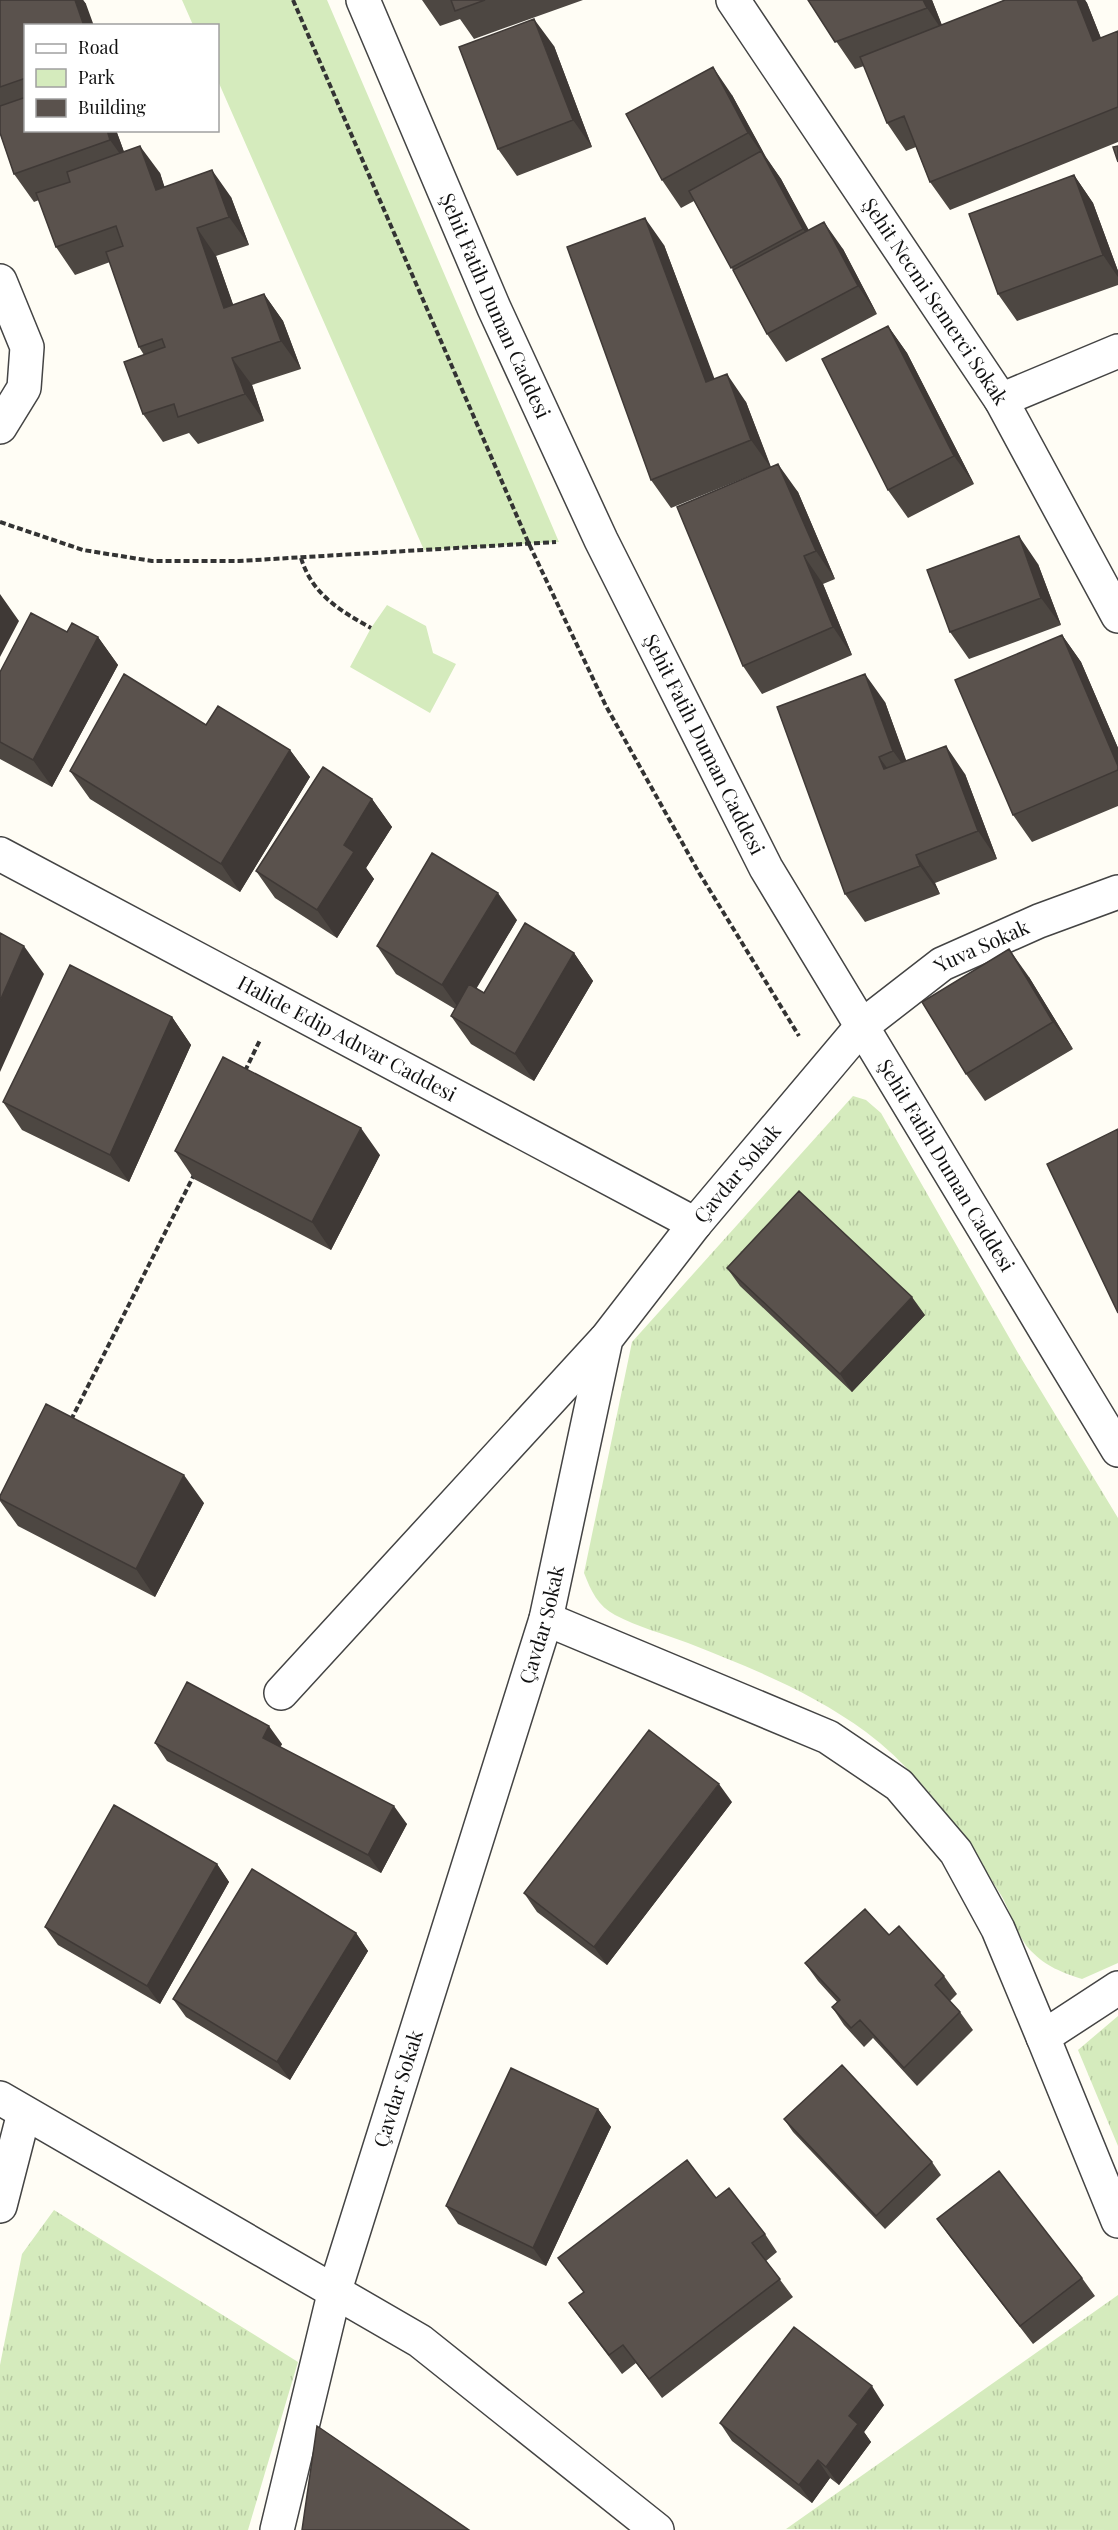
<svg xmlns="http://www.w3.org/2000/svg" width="1118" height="2530" font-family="'Playfair Display',serif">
<defs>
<pattern id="grass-tufts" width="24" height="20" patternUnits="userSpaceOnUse" patternTransform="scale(1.5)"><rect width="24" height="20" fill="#d5ebbd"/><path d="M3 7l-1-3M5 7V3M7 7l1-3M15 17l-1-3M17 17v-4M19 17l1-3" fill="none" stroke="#b6c8a1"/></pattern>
</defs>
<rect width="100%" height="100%" fill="#fffdf5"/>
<!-- grass -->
<path fill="url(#grass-tufts)" d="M853,1096L866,1100L881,1113L1018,1353L1118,1518V1963L1082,1979C1061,1972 1047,1967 1031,1951C1017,1937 1011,1912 1001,1895C964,1835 923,1775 866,1732C812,1692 749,1667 688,1643C664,1634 638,1627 615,1615C598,1606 591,1591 584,1573L632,1342Z
M1118,2016V2146L1078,2050Z
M54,2210L298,2362L248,2530H0V2365L22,2254Z
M1118,2295V2530L786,2529Z"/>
<!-- park -->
<path fill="#d5ebbd" d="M182,0H327L559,542L424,550L218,81V26L193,25Z
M387,605L426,626L433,653L456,664L430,713L350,667L371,628Z"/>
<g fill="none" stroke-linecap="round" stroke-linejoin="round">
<defs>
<g id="minor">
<path id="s1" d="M363,0L494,308L601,540L766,868L1118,1450"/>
<path id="s2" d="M733,0L1001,400L1118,616"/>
<path d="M0,281L27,347L24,388L0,427"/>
<path d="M1001,400L1118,351"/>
<path id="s3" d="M0,854L695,1224"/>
<path d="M546,1619L828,1737L899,1785L956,1852L998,1929L1043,2037L1118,1988"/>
<path d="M281,1693L605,1340"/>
<path d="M1043,2037L1118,2221"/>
<path d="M0,2098L420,2341L657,2530"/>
<path d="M0,2206L24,2113"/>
<path id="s4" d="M277,2530L335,2290L546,1619L606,1339L695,1224L862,1026L942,964L1039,921L1118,892"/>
</g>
</defs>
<!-- minor casing -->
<use href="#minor" stroke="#444" stroke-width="36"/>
<!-- path -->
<path stroke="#333" stroke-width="4" stroke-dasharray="6 3" stroke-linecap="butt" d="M293,0L529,544L606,706L698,871L799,1036
M0,522L83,550L152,561H239L556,542
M301,558C312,594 339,610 371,628
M245,1071L260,1040
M71,1420L194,1175"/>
<!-- minor -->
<use href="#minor" stroke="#fff" stroke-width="33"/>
</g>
<!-- wall -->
<path fill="#4d4742" d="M0,0H83L86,4L26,26V130H116L124,152L160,173L164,187L231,197L249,245L216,256L233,305L264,294L283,321L301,369L252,385L264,421L198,444L189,433L163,442L143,414L144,355L139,347L110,262L75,275L56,247L39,200L34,202L14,174L0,133Z
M422,0H583L474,39L460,19L440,26Z
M808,0H932L942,25L1005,0H1085L1087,3L1101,38L1118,31V142L950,210L930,182L916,147L906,151L887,123L864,66L855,69Z
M554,46L592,147L517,176L498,149Z
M732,95L766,158L781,179L808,230L843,249L877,314L786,362L767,334L733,270L694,201L681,208L662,180Z
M1074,175L1093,203L1118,271V285L1017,321L998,294Z
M664,245L714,379L746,402L771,467L798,492L835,579L823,584L852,655L762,694L743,666L752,475L671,508L651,480Z
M888,326L907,353L974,484L908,518L888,490Z
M1038,564L1061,625L969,659L950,632Z
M67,632L98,637L118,665L52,787L0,759V672Z
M1062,635L1081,662L1118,748V806L1032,842L1013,815Z
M885,702L906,761L965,774L997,859L935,883L940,894L865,922L845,894Z
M206,725L290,750L310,777L240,892L90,799L70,771Z
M372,799L392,827L366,868L374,879L337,938L275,898L256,871Z
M517,920L476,988L484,993L574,953L593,981L534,1081L471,1044L451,1016L455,1009L396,974L377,946Z
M1029,977L1073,1049L985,1101L966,1074Z
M172,1017L191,1045L129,1182L22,1130L3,1102Z
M175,1151L380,1155L331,1250L194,1179Z
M727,1268L925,1315L852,1392L740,1286Z
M0,1496L204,1503L155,1597L18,1526L0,1501Z
M155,1743L282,1744L280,1747L407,1824L381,1873L167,1761Z
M732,1802L607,1965L537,1912L524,1893Z
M217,1864L229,1882L160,2004L58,1945L45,1927Z
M356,1933L368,1951L290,2080L186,2017L173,1999Z
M889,1935L944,1976L957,1994L950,2001L960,2012L973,2030L917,2086L873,2038L864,2047L844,2025L832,2007L837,2002L818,1981L805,1963Z
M598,2109L611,2127L546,2266L458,2224L446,2206Z
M784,2119L932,2162L941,2175L885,2229L793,2132Z
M716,2198L765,2234L777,2252L766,2261L793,2297L662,2398L636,2363L622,2374L582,2321L569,2303L584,2292L558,2258Z
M937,2219L1082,2278L1095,2296L1033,2344L950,2237Z
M884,2405L864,2432L871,2442L839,2485L830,2478L812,2503L732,2441L720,2423Z"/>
<!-- shaded-wall -->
<path fill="#3f3936" d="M75,0H83L86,4L94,26H84Z
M923,0H932L946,36L927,8Z
M1077,0H1085L1087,3L1113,69L1093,41Z
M534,19L554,46L592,147L573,120Z
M713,67L732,95L766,157L781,179L823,256L803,229L763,155L748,133Z
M107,130H116L130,168L110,140Z
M140,146L160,173L175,218L156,190Z
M212,170L231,197L249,245L229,217Z
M1074,175L1093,203L1118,271V277L1103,255Z
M645,218L664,245L726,409L706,382Z
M824,222L843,249L877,314L858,286Z
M197,228L216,256L244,335L224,308Z
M264,294L283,321L301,369L281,341Z
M888,326L907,353L974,484L954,456Z
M232,358L252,385L264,421L245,394Z
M727,374L746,402L771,468L751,440Z
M778,464L798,492L835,579L816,551Z
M1019,536L1038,564L1061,625L1041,598Z
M804,556L823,584L852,655L833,627Z
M0,594L19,621L0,657Z
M1062,635L1081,662L1118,748V766Z
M98,637L118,665L52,787L33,760Z
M865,674L885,702L913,779L893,751Z
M946,746L965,774L997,859L978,831Z
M290,750L310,777L240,892L221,864Z
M879,757L899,784L884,769Z
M372,799L392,827L366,868L374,879L337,938L317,910L344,845Z
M916,855L935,883L940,894L920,866Z
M498,893L517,920L462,1013L442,985Z
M24,946L44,974L0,1072V1001Z
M1009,949L1029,977L1073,1049L1053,1022Z
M574,953L593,981L534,1081L515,1054Z
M172,1017L191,1045L129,1182L110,1155Z
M361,1128L380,1155L331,1250L312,1222Z
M912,1297L925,1315L852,1392L840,1374Z
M184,1475L204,1503L155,1597L136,1569Z
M269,1726L282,1744L276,1756L263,1738Z
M719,1784L732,1802L607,1965L594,1947Z
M394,1806L407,1824L381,1873L368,1855Z
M217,1864L229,1882L160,2004L147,1986Z
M356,1933L368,1951L290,2080L277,2062Z
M598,2109L611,2127L546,2266L533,2248Z
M872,2386L884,2405L864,2432L871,2442L839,2485L826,2467L849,2416Z
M818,2460L830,2478L812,2503L799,2485Z"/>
<!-- building -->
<path fill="#5a524d" stroke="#3f3936" stroke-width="1.5" d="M1,0H75L84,26H26V78L0,87V1Z
M451,0H485L455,11Z
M808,0H923L927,8L835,42Z
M1005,0H1077L1093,41L1118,31V107L930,182L904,116L887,123L860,57Z
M534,19L573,120L498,149L459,47Z
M713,67L748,133L662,180L626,114Z
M26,97V130H107L110,140L14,174L0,133V106Z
M140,146L156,190L212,170L229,217L197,228L224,308L264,294L281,341L232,358L245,394L178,417L174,404L143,414L124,362L165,347L162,339L139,347L106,252L123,246L116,226L56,247L36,193L70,182L67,172Z
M1118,146V162L1113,147Z
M761,151L803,229L731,268L689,191Z
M1074,175L1103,255L998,294L969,214Z
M645,218L706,382L727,374L751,440L651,480L567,247Z
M824,222L858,286L767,334L733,270Z
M888,326L954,456L888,490L822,359Z
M778,464L816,551L804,556L833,627L743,666L677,507Z
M1019,536L1041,598L950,632L927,570Z
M31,613L67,632L72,623L98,637L33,760L0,742V672Z
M1062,635L1118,766V770L1013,815L955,680Z
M124,674L206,725L218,706L290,750L221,864L70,771Z
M865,674L893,751L879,757L884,769L946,746L978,831L916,855L920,866L845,894L777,707Z
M323,767L372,799L344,845L354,852L317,910L256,871Z
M432,853L498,893L442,985L377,946Z
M525,923L574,953L515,1054L451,1016L469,984L484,993Z
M0,933L24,946L0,1001Z
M1009,949L1053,1022L966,1074L922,1002Z
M70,965L172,1017L110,1155L3,1102Z
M223,1057L361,1128L312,1222L175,1151Z
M1118,1129V1313L1047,1164Z
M799,1191L912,1297L840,1374L727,1268Z
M46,1404L184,1475L136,1569L0,1499V1496Z
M187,1682L269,1726L263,1738L394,1806L368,1855L155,1743Z
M649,1730L719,1784L594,1947L524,1893Z
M114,1805L217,1864L147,1986L45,1927Z
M252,1869L356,1933L277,2062L173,1999Z
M865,1909L889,1935L899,1926L944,1976L935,1985L960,2012L904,2068L860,2020L851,2028L832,2007L840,2000L805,1963Z
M842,2065L932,2162L876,2216L784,2119Z
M511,2068L598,2109L533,2248L446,2206Z
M687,2160L716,2198L729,2188L765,2234L752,2243L780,2279L649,2379L623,2345L609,2355L569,2303L584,2292L558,2258Z
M999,2171L1082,2278L1020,2326L937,2219Z
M794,2327L872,2386L849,2416L858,2424L826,2467L818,2460L799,2485L720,2423Z
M317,2426L469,2530H302Z"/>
<g text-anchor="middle" stroke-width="6" stroke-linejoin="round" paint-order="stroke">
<!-- street labels -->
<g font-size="20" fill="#111" stroke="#fff">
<text dy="7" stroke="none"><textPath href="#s2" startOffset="363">Şehit Necmi Semerci Sokak</textPath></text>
<text dy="7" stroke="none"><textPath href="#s1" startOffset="333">Şehit Fatih Duman Caddesi</textPath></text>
<text dy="7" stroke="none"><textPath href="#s1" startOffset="819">Şehit Fatih Duman Caddesi</textPath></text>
<text dy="7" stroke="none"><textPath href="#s4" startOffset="1786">Yuva Sokak</textPath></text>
<text dy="7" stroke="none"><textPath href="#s3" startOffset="393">Halide Edip Adıvar Caddesi</textPath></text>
<text dy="7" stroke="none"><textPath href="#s1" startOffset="1305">Şehit Fatih Duman Caddesi</textPath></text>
<text dy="7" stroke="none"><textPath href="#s4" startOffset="1448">Çavdar Sokak</textPath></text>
<text dy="7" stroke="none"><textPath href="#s4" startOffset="944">Çavdar Sokak</textPath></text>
<text dy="7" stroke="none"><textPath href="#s4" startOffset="458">Çavdar Sokak</textPath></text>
</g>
</g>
<!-- legend -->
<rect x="24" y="24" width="195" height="108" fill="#ffffff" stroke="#a0a0a0" stroke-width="1.5"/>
<rect x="36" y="44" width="30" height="9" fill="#ffffff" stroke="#a0a0a0" stroke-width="1.5"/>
<text x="78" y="54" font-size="18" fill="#111111">Road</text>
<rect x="36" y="69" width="30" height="18" fill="#d5ebbd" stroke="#a0a0a0" stroke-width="1.5"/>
<text x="78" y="84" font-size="18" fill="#111111">Park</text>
<rect x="36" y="99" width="30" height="18" fill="#5a524d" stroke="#a0a0a0" stroke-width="1.5"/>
<text x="78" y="114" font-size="18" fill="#111111">Building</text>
</svg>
